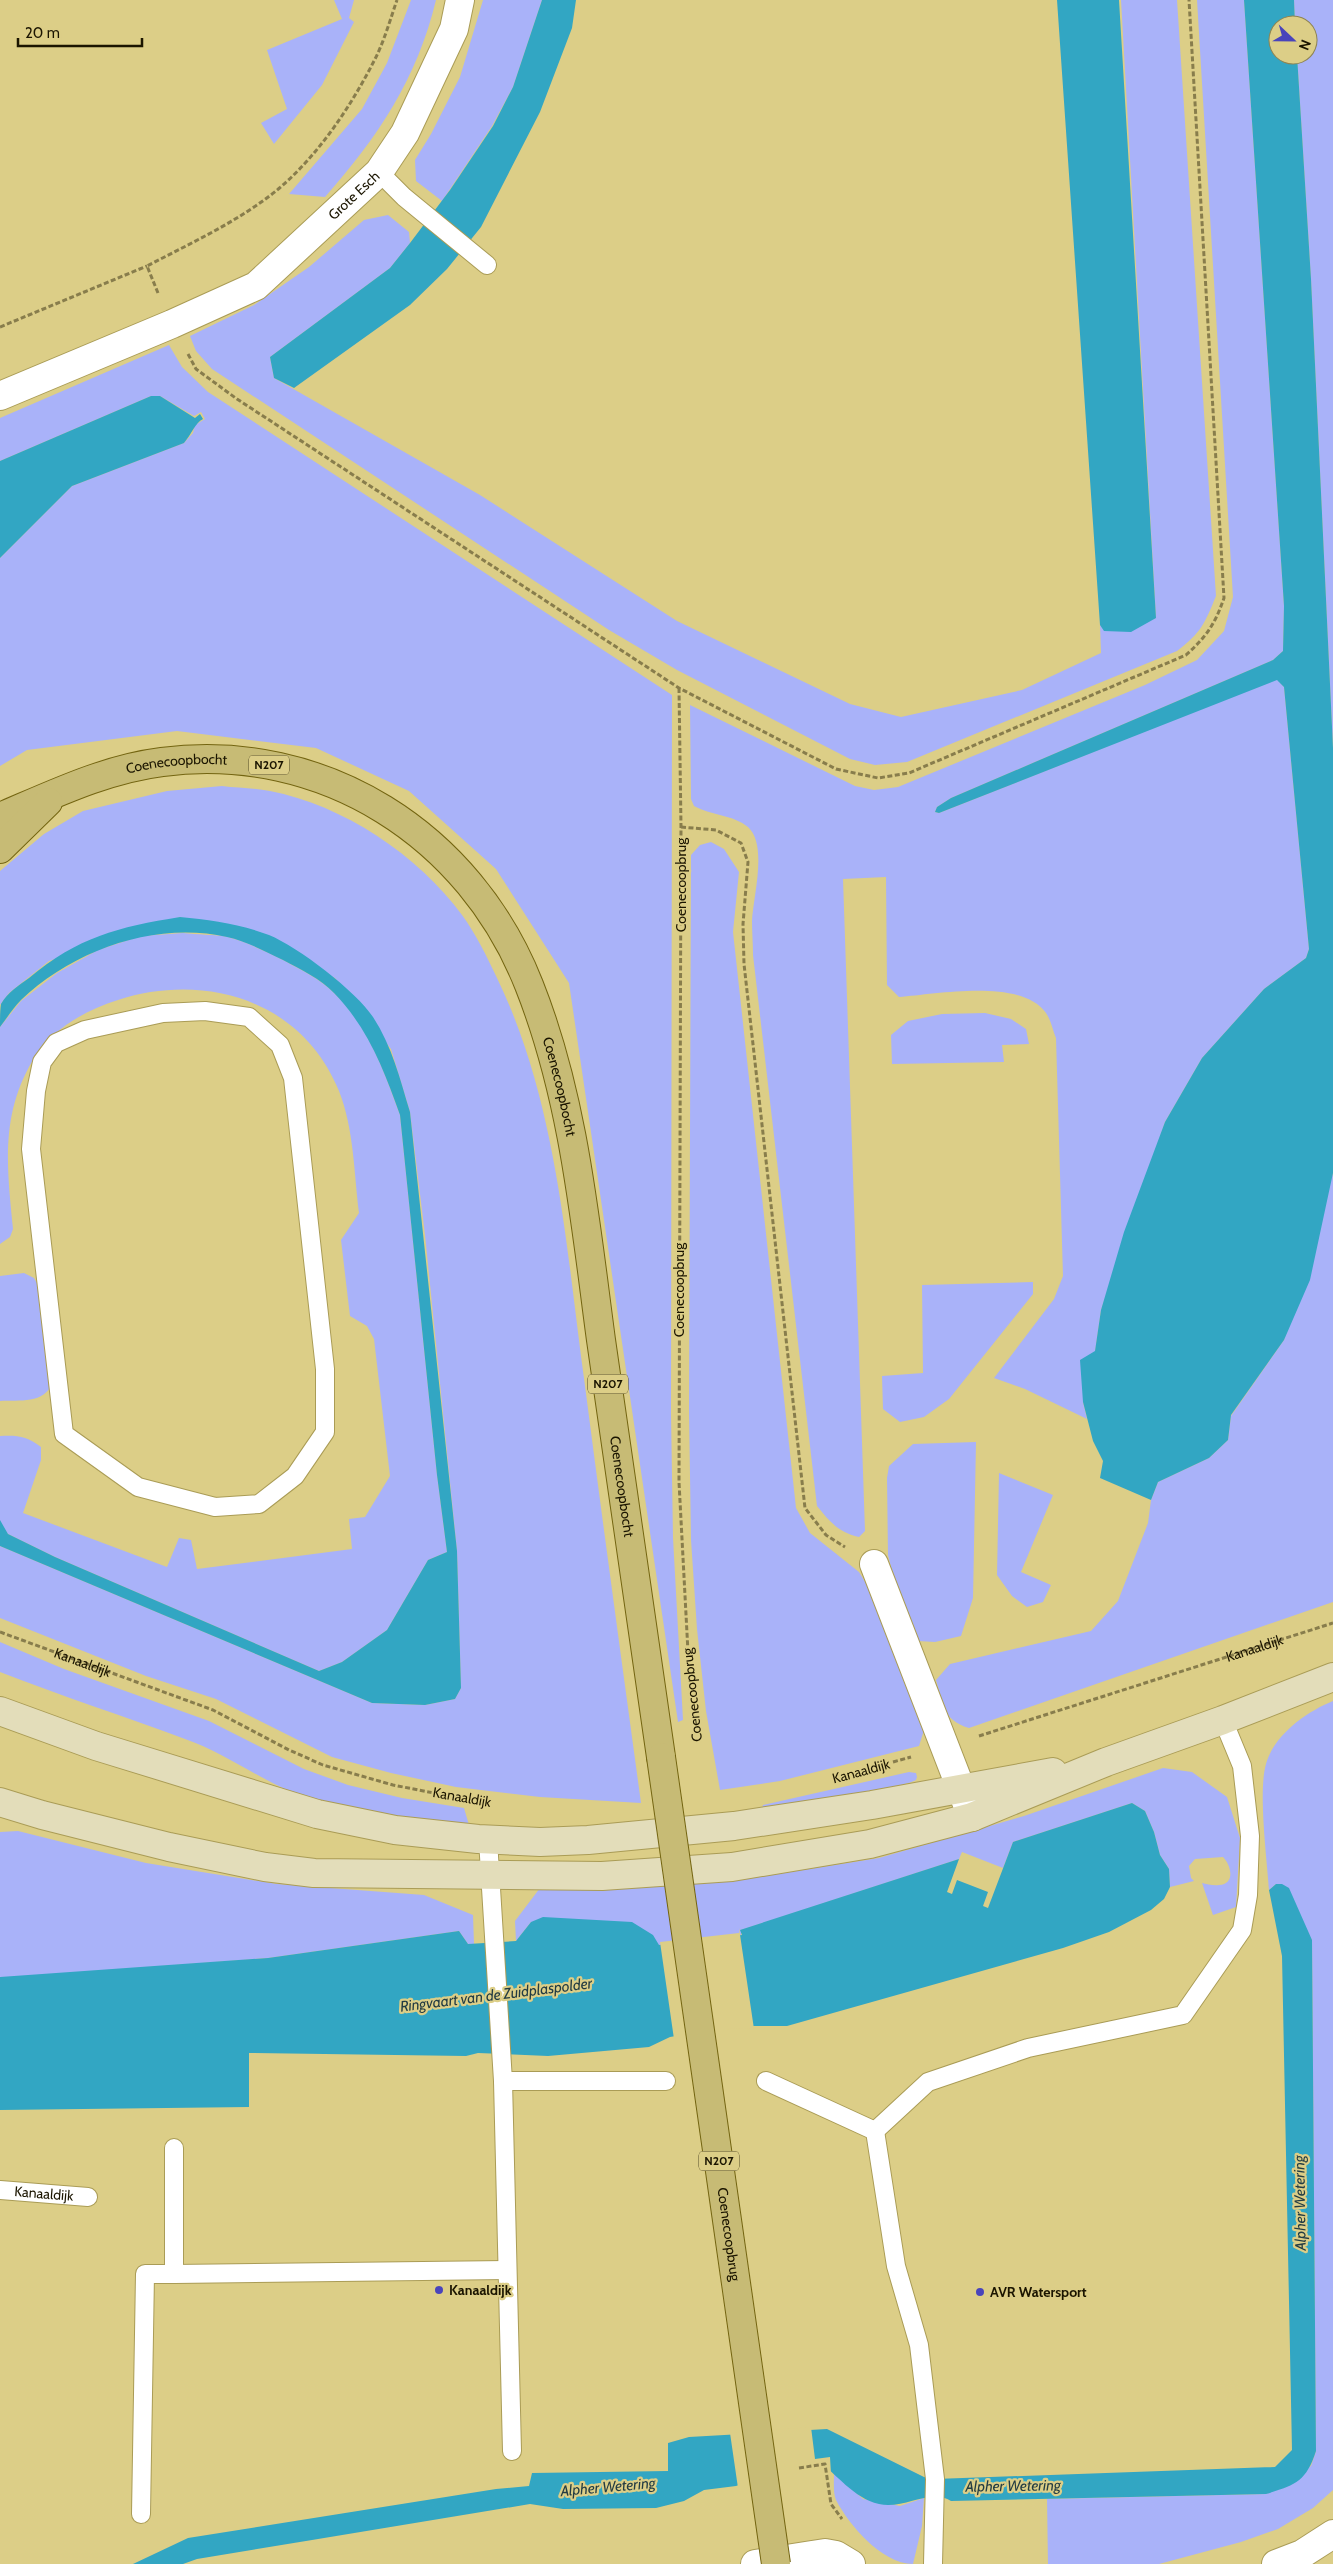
<svg xmlns="http://www.w3.org/2000/svg" width="1333" height="2564" font-family="Cabin,sans-serif">
<rect width="100%" height="100%" fill="#dcce87"/>
<!-- green -->
<path fill="#a9b2f9" d="M334,0H354L349,18L354,22L322,85L274,144L261,123L287,109L267,50L342,19Z
M411,0H436C417,79 378,137 325,197L289,194L362,109L387,63Z
M483,0H542L513,87L492,126L442,201L416,181L415,160L431,134L460,77Z
M1121,0H1177L1216,596C1205,623 1201,633 1177,651L907,762L875,765L850,759L677,670L609,630L212,369L196,351L190,336L254,305L309,267L364,220L388,215L409,232L410,243L390,268L270,357L274,378L480,495L677,621L850,704L901,717L1022,690L1101,653L1100,625L1105,631L1156,618Z
M1197,0H1244L1284,606L1283,651L1273,660L951,798L937,807L935,812L939,813L1277,679L1284,687L1309,949L1306,958L1264,989L1202,1058L1165,1122L1101,1310L1095,1352L1083,1402L1087,1419L1025,1389L994,1378L1054,1299L1063,1276L1056,1038C1053,1031 1051,1020 1046,1013C1022,978 937,994 899,997L887,985L886,877L843,879L865,1531L859,1537C838,1532 830,1522 817,1506L753,955C753,944 752,932 752,921C753,897 768,845 748,827C734,815 710,815 694,806L691,799L690,705L855,786L874,790L898,787L1145,685L1197,660L1224,631L1233,597Z
M1294,0H1333V748L1311,279L1297,55H1308V25H1295Z
M169,345L182,367L208,392L672,695L671,1414L673,1538L683,1720L678,1722L569,983L496,869L409,791L316,748L177,731L27,750L0,766V558L72,486L184,443L193,433L195,425L205,419L201,412L194,416L160,396H151L0,461V418Z
M222,786C238,788 254,788 270,791C343,805 418,855 462,915C476,934 487,957 497,978C558,1104 566,1250 585,1386C603,1525 622,1664 641,1803L540,1797L456,1787L391,1773L332,1757L216,1699L146,1676L0,1618V1546L372,1703L425,1705L455,1699L461,1688L457,1551L425,1235L410,1112L391,1049L335,978L180,917L49,961L9,993L0,1005V871L44,834L83,811L167,791Z
M711,842L724,849L739,872L733,932L796,1508L810,1533L859,1572L867,1585L924,1730L919,1746L780,1781L720,1790L706,1711L697,1629L691,1540L689,1411L691,855L700,845Z
M183,933C197,935 214,934 228,937C248,943 267,952 285,961C301,970 320,979 333,992C368,1025 384,1071 400,1115L437,1475L447,1552L428,1560L387,1630L342,1662L319,1671L55,1557L8,1534L0,1523V1436C17,1435 27,1436 41,1447V1460L23,1513L167,1567L179,1538L191,1540L197,1569L352,1549L349,1519L365,1517L390,1476L374,1339L367,1326L350,1316L341,1240L359,1213C354,1173 354,1129 339,1091C302,1000 205,972 118,1000C85,1010 51,1030 33,1060C0,1115 7,1168 13,1229L10,1237L0,1244V1027L21,1001L57,973L98,950L141,936Z
M985,1013L1011,1019L1026,1029L1029,1044L1002,1045L1004,1062L892,1064L891,1035L908,1021L942,1014Z
M1333,1173V1602L969,1728C942,1720 943,1703 936,1680L950,1664L1091,1631L1118,1601L1148,1523L1151,1500L1158,1482L1209,1458L1228,1440L1231,1416L1284,1340Z
M24,1273L34,1278L39,1287L52,1383C45,1404 19,1400 0,1401V1276Z
M1033,1282V1294L949,1399L924,1417L900,1422L883,1409L882,1376L923,1373L922,1285Z
M976,1442L973,1598L961,1636L935,1642L918,1641L900,1603L888,1555L887,1478L889,1466L913,1444Z
M999,1473L1053,1495L1021,1572L1051,1585L1043,1602L1027,1607L1012,1596L997,1575Z
M0,1642L64,1669L209,1721L304,1769L348,1785L402,1798L464,1808L469,1825C415,1819 360,1814 308,1798C265,1784 228,1754 185,1739C124,1716 61,1696 0,1672Z
M1333,1701V2490L1313,2508L1278,2529L1241,2542L1159,2564H1048L1047,2499L1266,2494L1311,2466L1316,2451L1312,1940L1276,1884L1269,1890C1267,1859 1258,1791 1266,1764C1274,1735 1306,1712 1333,1701Z
M1163,1768L1192,1772L1227,1797L1240,1838L1236,1907L1213,1915L1202,1883C1207,1884 1213,1886 1219,1885C1236,1884 1231,1865 1223,1857L1195,1859L1189,1866L1191,1878L1194,1881L1170,1887L1169,1869L1160,1855L1154,1832L1145,1811L1132,1803L1013,1842L1003,1868L962,1852L959,1859L741,1930V1935L659,1945L531,1922L516,1941L515,1921L540,1888L653,1886L734,1881L879,1858L1024,1816Z
M909,1772L916,1773L917,1777L916,1780C903,1788 775,1811 762,1808L763,1805Z
M18,1831L146,1863L277,1884L424,1895L473,1915L474,1944H468L459,1931L268,1958L0,1978V1832Z
M834,2473L863,2499L900,2506L924,2498L922,2526L913,2564C882,2564 849,2525 836,2500C833,2493 834,2481 834,2473Z"/>
<!-- water -->
<path fill="#32a6c3" d="M542,0H576L572,28L540,112L481,227L447,269L410,305L294,388L274,378L270,357L390,268L410,243L450,190L493,126L513,87Z
M1057,0H1119L1156,618L1131,632L1104,631L1100,625Z
M1244,0H1294L1295,25H1278V55H1297L1311,279L1333,748V1173L1310,1280L1284,1340L1231,1415L1228,1440L1209,1458L1158,1482L1151,1500L1100,1478L1103,1461L1093,1441L1083,1402L1080,1360L1095,1351L1101,1310L1124,1232L1165,1122L1202,1058L1264,989L1306,958L1309,949L1284,687L1277,680L939,813L935,812L937,807L951,798L1273,660L1283,651L1284,606Z
M151,396H160L195,418L200,414L203,419C195,423 191,435 184,443L72,486L0,558V461Z
M180,917C210,920 240,924 269,935C298,947 356,991 373,1017C392,1046 400,1079 410,1112L457,1551L461,1688L455,1699L425,1705L372,1703L0,1546V1520L8,1534L55,1557L319,1671L342,1662L387,1630L428,1560L447,1552L437,1475L400,1115C384,1070 368,1028 334,993C321,979 300,969 283,960C266,952 246,941 227,937C155,921 74,950 21,1000C13,1008 7,1018 0,1027C0,1020 0,1010 1,1004C7,993 19,985 29,978C78,937 118,927 180,917Z
M1132,1803L1145,1811L1154,1832L1160,1855L1169,1869L1170,1887L1164,1899L1151,1910L1109,1932L1063,1948L787,2026H735L670,2037L649,2047L548,2056L478,2053L466,2056L249,2053V2107L0,2110V1977L268,1958L459,1931L468,1944L516,1941L531,1922L543,1917L632,1922L653,1935L659,1945L742,1935L740,1930L959,1859L947,1892L952,1894L957,1880L988,1892L983,1906L988,1908L1013,1842Z
M1276,1884H1282L1289,1888L1312,1940L1316,2451C1306,2482 1295,2485 1266,2494L951,2501C931,2488 903,2510 879,2504C853,2498 837,2474 816,2459L736,2486L704,2490L684,2501L656,2508L563,2509L530,2504L197,2559L183,2564H133L188,2538L496,2489L529,2486L532,2473L668,2471V2443L689,2437L827,2429L924,2477L935,2479L1275,2467L1292,2450L1282,1956L1269,1890Z"/>
<!-- pier -->
<path fill="#dcce87" d="M739,1928L754,2029L735,2028L674,2039L660,1942L739,1933Z
M811,2427L815,2459L830,2457L831,2474L816,2461L738,2488L730,2433Z"/>
<g fill="none" stroke-linecap="round" stroke-linejoin="round">
<defs>
<g id="lane">
<path d="M379,172L404,197L487,265"/>
<path d="M205,1011L249,1017L280,1045L293,1078L325,1369V1432L295,1476L259,1504L215,1507L138,1487L64,1434L31,1149L36,1091L42,1062L56,1043L85,1030L163,1013Z"/>
<path d="M488,1840L503,2081L512,2451"/>
<path d="M503,2081H666"/>
<path d="M766,2081L875,2131L896,2266L919,2345L935,2479L933,2564"/>
<path d="M875,2131L928,2082L1028,2048L1183,2015L1242,1930L1248,1895L1250,1836L1242,1766L1223,1720"/>
<path d="M174,2148V2274L507,2270"/>
<path id="s3" d="M0,2190L88,2197"/>
<path d="M141,2514L145,2274H174"/>
</g>
<g id="street">
<path id="s4" d="M0,396L172,324L256,286L379,172L405,133L454,29L460,0"/>
<path d="M874,1564L972,1817"/>
<path d="M755,2564L825,2553L836,2555L851,2564"/>
<path d="M1276,2564L1302,2554L1333,2534"/>
</g>
<path id="secondary" d="M0,1711L96,1746L317,1814L395,1830L478,1839L540,1842L588,1840L734,1826L872,1805L1053,1772
M0,1802L42,1815L169,1847L265,1867L314,1873L602,1876L732,1867L870,1844L972,1817L1106,1762L1223,1720L1333,1677"/>
<g id="primary">
<path id="s5" d="M0,817C52,795 105,769 162,762C323,741 470,835 529,985C574,1098 585,1221 601,1340C621,1479 641,1618 661,1757"/>
<path d="M0,849L48,802"/>
</g>
</defs>
<!-- lane casing -->
<use href="#lane" stroke="#aa9c56" stroke-width="20"/>
<!-- street casing -->
<use href="#street" stroke="#aa9c56" stroke-width="30"/>
<!-- secondary casing -->
<use href="#secondary" stroke="#aa9c56" stroke-width="30"/>
<!-- primary casing -->
<use href="#primary" stroke="#736410" stroke-width="30"/>
<!-- path -->
<g stroke="#887d4c" stroke-width="3" stroke-dasharray="5 2.5" stroke-linecap="butt">
<path d="M158,293L147,266C191,243 237,222 276,191C317,157 350,108 374,61C384,42 390,20 397,0"/>
<path d="M0,327L147,266"/>
<path d="M188,354L196,369L237,399L679,688L836,769L878,778L909,773L1186,655C1207,636 1215,624 1224,598L1189,0"/>
<path d="M679,688L681,827L679,1482L690,1690"/>
<path d="M681,827L716,830L741,843L748,862L743,924L744,964L805,1508L826,1535L845,1547"/>
<path id="s1" d="M0,1632L213,1710L289,1750L323,1765L393,1785L470,1800"/>
<path id="s2" d="M979,1736L1333,1623"/>
<path d="M893,1762L911,1757"/>
<path d="M799,2468L825,2464L831,2504L842,2519"/>
</g>
<!-- lane -->
<use href="#lane" stroke="#fff" stroke-width="18"/>
<!-- street -->
<use href="#street" stroke="#fff" stroke-width="28"/>
<!-- secondary -->
<use href="#secondary" stroke="#e3ddba" stroke-width="28"/>
<!-- primary -->
<use href="#primary" stroke="#c7bb75" stroke-width="28"/>
<defs>
<g id="primary-bridge">
<path id="s6" d="M661,1757L776,2564"/>
</g>
</defs>
<!-- primary-bridge casing -->
<use href="#primary-bridge" stroke="#736410" stroke-width="30" stroke-linecap="butt"/>
<!-- primary-bridge -->
<use href="#primary-bridge" stroke="#c7bb75" stroke-width="28"/>
</g>
<!-- markers -->
<g fill="#4944bb" stroke="#dcce87" stroke-width="2">
<circle cx="439" cy="2290" r="5"/>
<circle cx="980" cy="2292" r="5"/>
</g>
<g text-anchor="middle" stroke-width="4.5" stroke-linejoin="round" paint-order="stroke">
<!-- shield labels -->
<g fill="#dcce87" stroke="#554c28" stroke-width="1">
<rect x="249" y="755.5" width="40" height="19" rx="4"/>
<rect x="588" y="1374.5" width="40" height="19" rx="4"/>
<rect x="699" y="2151.5" width="40" height="19" rx="4"/>
</g>
<g font-size="12" font-weight="bold" fill="#1b1500">
<text x="269" y="769">N207</text>
<text x="608" y="1388">N207</text>
<text x="719" y="2165">N207</text>
</g>
<!-- street labels -->
<g font-size="14" fill="#1b1500" stroke="#dcce87">
<text dy="5" stroke="none"><textPath href="#s4" startOffset="412">Grote Esch</textPath></text>
<text dy="5" stroke="none"><textPath href="#s5" startOffset="186">Coenecoopbocht</textPath></text>
<text transform="translate(681 885) rotate(-90)" y="5">Coenecoopbrug</text>
<text dy="5" stroke="none"><textPath href="#s5" startOffset="741">Coenecoopbocht</textPath></text>
<text transform="translate(679 1290) rotate(-90)" y="5">Coenecoopbrug</text>
<text dy="5" stroke="none"><textPath href="#s5" startOffset="1146">Coenecoopbocht</textPath></text>
<text dy="5" stroke="none"><textPath href="#s2" startOffset="289">Kanaaldijk</textPath></text>
<text dy="5" stroke="none"><textPath href="#s1" startOffset="88">Kanaaldijk</textPath></text>
<text transform="translate(692 1695) rotate(-96)" y="5">Coenecoopbrug</text>
<text transform="translate(861 1771) rotate(-15)" y="5">Kanaaldijk</text>
<text transform="translate(462 1797) rotate(10)" y="5">Kanaaldijk</text>
<text dy="5" stroke="none"><textPath href="#s3" startOffset="44">Kanaaldijk</textPath></text>
<text dy="5" stroke="none"><textPath href="#s6" startOffset="482">Coenecoopbrug</textPath></text>
</g>
<!-- poi labels -->
<g font-size="14" font-weight="bold" fill="#1b1500" stroke="#dcce87" text-anchor="start">
<text x="449" y="2295">Kanaaldijk</text>
<text x="990" y="2297">AVR Watersport</text>
</g>
<!-- water labels -->
<g font-size="15" font-style="italic" fill="#233c43" stroke="#dcce87">
<text transform="translate(496 1995) rotate(-7)" y="5">Ringvaart van de Zuidplaspolder</text>
<text transform="translate(1300 2203) rotate(-91)" y="5">Alpher Wetering</text>
<text transform="translate(1013 2486) rotate(-1)" y="5">Alpher Wetering</text>
<text transform="translate(608 2487) rotate(-5)" y="5">Alpher Wetering</text>
</g>
</g>
<!-- north arrow -->
<g transform="translate(1293 40) rotate(112)"><circle r="24" fill="#dcce87" stroke="#8f8451"/>
<path d="M0-4L9 19L0 12L-9 19Z" fill="#4944bb"/>
<text y="-8" font-size="14" font-weight="bold" text-anchor="middle" fill="#1b1500">N</text>
</g>
<!-- scale -->
<path d="M18 38v8h124v-8" fill="none" stroke="#1b1500" stroke-width="2.5"/>
<text x="25" y="38" font-size="15" fill="#1b1500" stroke="#dcce87" stroke-width="4" paint-order="stroke">20 m</text>
</svg>
